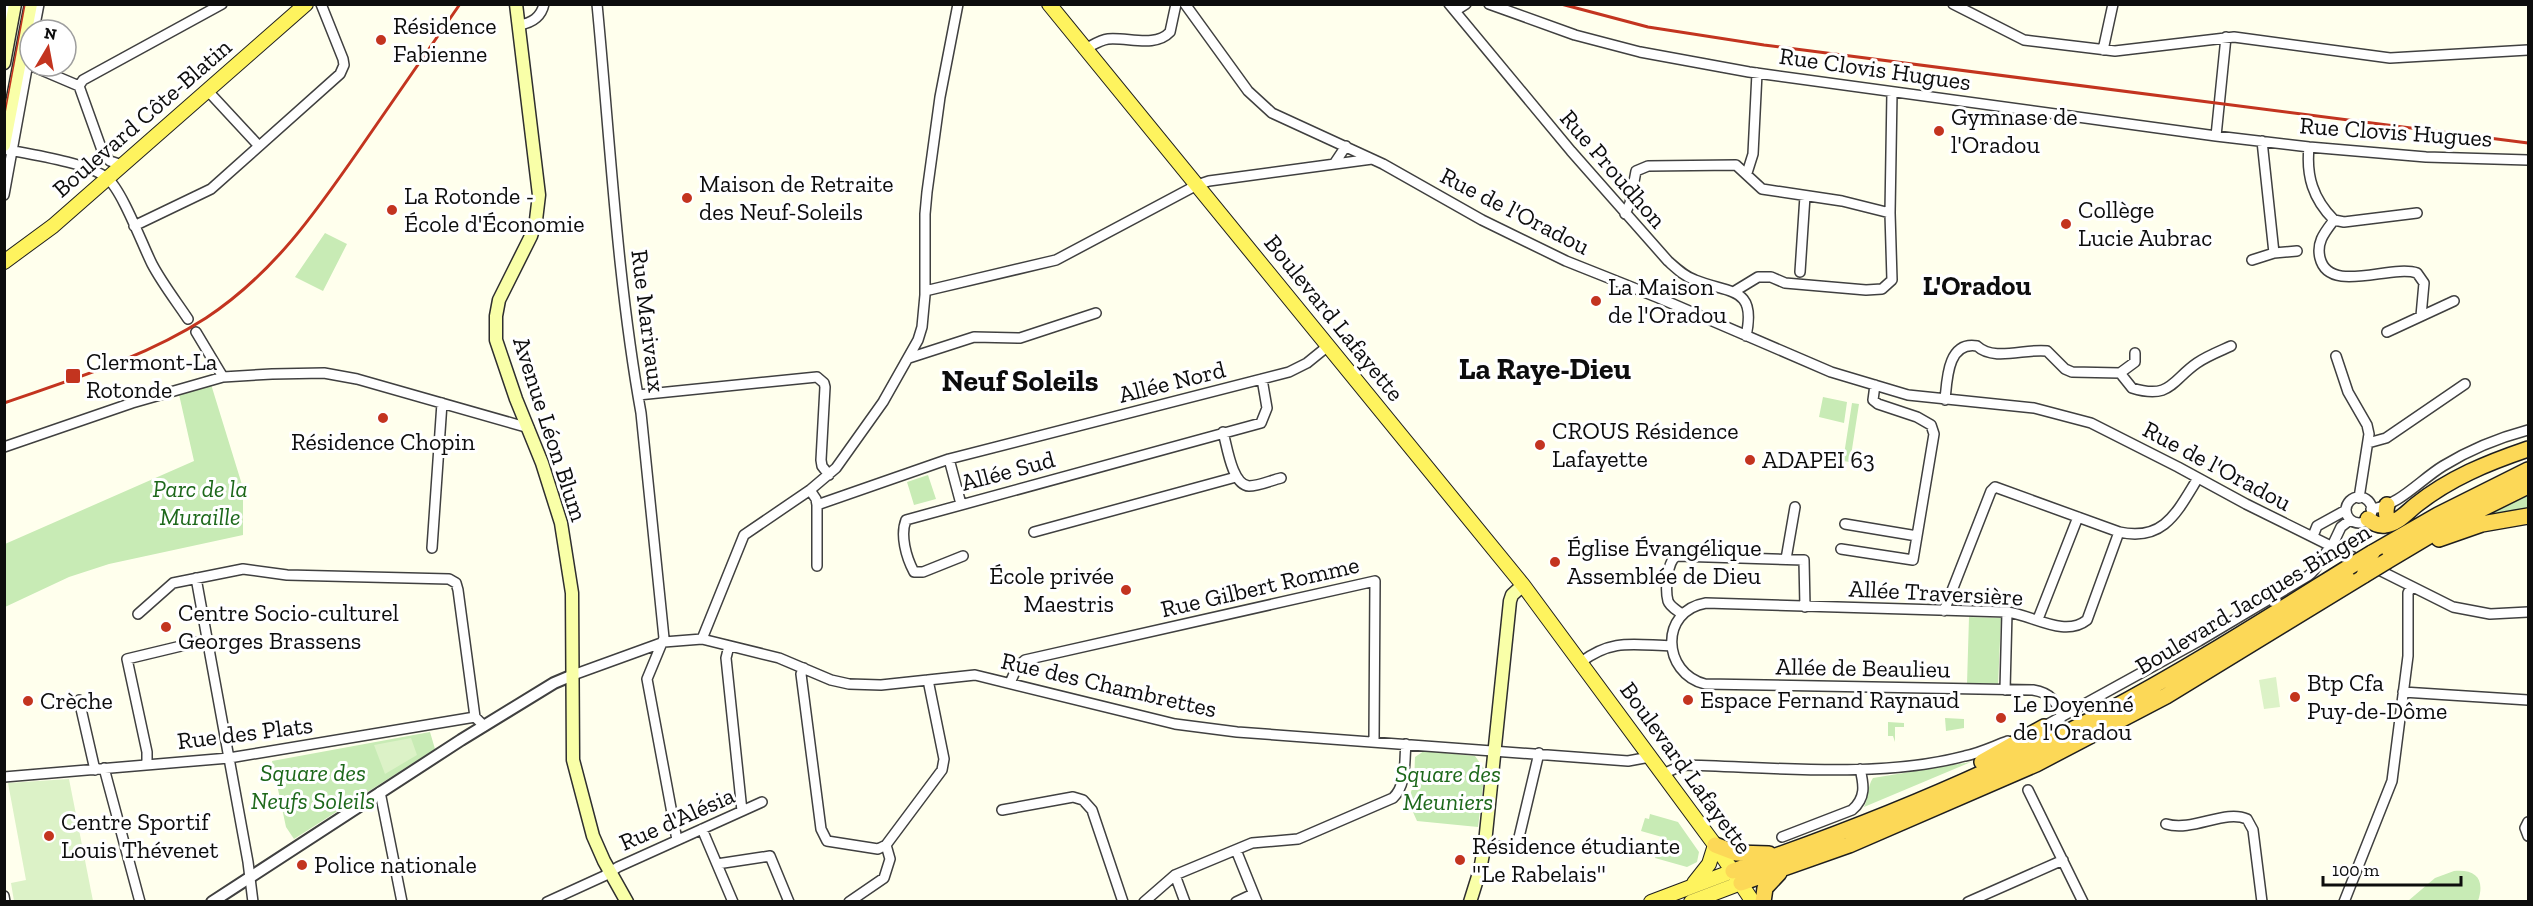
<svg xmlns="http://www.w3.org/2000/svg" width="2533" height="906" font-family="'Zilla Slab',serif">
<rect width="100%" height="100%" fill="#ffffed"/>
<!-- green -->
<path fill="#c8ebb5" d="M325,233L347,244L323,291L295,277Z
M210,381L243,488V535L109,564L69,577L5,607V544L194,461L178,390Z
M1823,397L1847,402L1844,423L1819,417Z
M1852,403L1859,404L1850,462L1843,461Z
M928,475L936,499L914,505L907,482Z
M2528,494V512L2479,518Z
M1969,617L2001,618L1998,685L1967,684Z
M1945,718L1964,719V728L1946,731Z
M1888,722L1904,723V727H1895V742L1893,736H1888Z
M430,732L435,749L294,839L286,827L272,761Z
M1424,751L1475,756L1485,770L1478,827L1417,821L1408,801L1414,783L1415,757Z
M1971,762L1864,807C1869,798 1867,786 1873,778Z
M1650,814L1678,822L1699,852L1697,862L1687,867L1655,858L1662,837L1641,831L1645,818L1649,819Z
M2454,871C2477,869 2485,880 2478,901H2408L2435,878Z"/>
<!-- pitch -->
<path fill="#dcf2c7" d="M2276,677L2280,707L2264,709L2259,680Z
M411,738L417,755L385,774L374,745Z
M69,779L93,901H14L11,883L26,880L8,783Z"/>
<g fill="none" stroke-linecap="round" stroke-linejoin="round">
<defs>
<path id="minor" d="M597,4C610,139 617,280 641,413L664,638L647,679L677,840
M1185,4L1248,91L1272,113L1383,164L1482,220L1566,261L1659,298L1831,372L1908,395L2034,408L2091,423L2178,467L2246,504L2361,561
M1449,4L1571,151L1668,261C1677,269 1684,276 1695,280C1730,294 1757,286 1746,336
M1489,4L1575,35L1640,52L1749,72L2216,136L2309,147L2426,157L2528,160
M1953,4L2024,40L2115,51L2234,37L2390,58L2528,50
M1455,11L1466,4
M4,21L8,4
M519,25C531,23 541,18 544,4
M34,30L39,4
M1085,49C1093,45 1100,40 1108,39C1128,37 1155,48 1170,32L1176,4
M2103,50L2113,4
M32,66L79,86L103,153L110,161L122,165
M79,86L83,80L222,4
M207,90L258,145
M2216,136L2226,37
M2262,141L2274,253
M2309,147C2306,176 2313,199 2334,220C2325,232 2316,242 2320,258C2329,295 2391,264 2417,273L2424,283L2421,316
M4,149C29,154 89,163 107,178C122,190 142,244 152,264C162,283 176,301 188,319
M1334,164L1346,146
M1747,173L1753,154L1757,73
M4,195L30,52
M1625,214L1630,203L1636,171L1648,166L1736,165L1762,189L1842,201L1890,213
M2334,220L2344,222L2417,213
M134,226L211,189L340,74L344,65L343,59L321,4
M2252,260L2274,253L2297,251
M1800,272L1805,196
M925,291L1056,260L1197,185L1209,181L1372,159
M1735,291L1758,277H1771L1785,283L1866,290L1882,289L1892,280L1890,213L1892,92
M196,332L223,377
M2387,332L2454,301
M2336,356L2348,392L2367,425L2369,434L2359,498
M909,358L974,337L1020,338L1096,313
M2120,373L2135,362V353
M638,395L817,377L824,383L825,387L821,460L822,466L829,475
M1945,400C1947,381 1947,341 1977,346C1994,362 2026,348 2047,351L2065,369L2072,372L2120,373L2132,388C2171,400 2172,380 2197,363C2207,356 2220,351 2231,346
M1223,432C1227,446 1232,485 1249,486C1259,486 1272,480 1281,478
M2368,443L2386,438L2465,384
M4,447L132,403L223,377L272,374L324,373L357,379L529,428
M949,459L961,504
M810,490L816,499L817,505V566
M2346 510a13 13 0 1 1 26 0a13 13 0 1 1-26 0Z
M817,505L949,459L1289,372L1307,363L1328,346
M2371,509C2399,506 2420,480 2443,466C2469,450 2498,438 2528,430
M1845,524L1917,536
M1034,532L1236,477
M2313,536L2317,526L2346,510
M2332,546L2341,527L2350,520
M432,548L442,403
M1841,549L1913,560L1934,434L1931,425L1917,417L1878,404L1873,400L1875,385
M963,556L923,572H914C906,557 900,535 906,520L1261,423L1267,408L1262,379
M1786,559L1795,507
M2373,567L2453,607L2490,614L2528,612
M196,578L248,862L253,902
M1944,611L1991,491L1995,487L2119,532C2164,542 2177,512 2198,478
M138,614L173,583L243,569L287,575L449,579L456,583L458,590L475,717
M1682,614C1677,610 1670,607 1668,601C1665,590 1667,560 1677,556L1804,560L1805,607
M2038,619L2078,517
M702,639L744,535L810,490L836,468L883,402L918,340L922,327L925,295V214L927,192L940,97L958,4
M729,646L726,658L742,811
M1581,662C1613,638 1634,645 1672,646
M804,668L801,674L821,829L827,841L878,849L886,845
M573,675L664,642L702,639L779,658L831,680L849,684L881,685L975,675L1175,724L1237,732L1628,761L1650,757
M1010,683L1017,667L1025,660L1375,581L1374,740
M2005,690L2007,612
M2403,692L2528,700
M79,700L95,770
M2062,717C2056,701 2051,693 2033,690L1705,684C1662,673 1659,611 1706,603L2007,612C2033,615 2064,638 2087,620L2119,532
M2041,728L2199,641L2308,576C2320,567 2321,555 2332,546
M147,764V752L127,659L206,640
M104,768L140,902
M1663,774L1683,765C1774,767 1877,779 1965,756C1980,753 1994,746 2008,741
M4,777L229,758L475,717L484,726
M2028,790L2083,902
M380,792L402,902
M1002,810L1073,797L1083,800L1092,810L1123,902
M2528,822L2525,828L2528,836
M2166,824C2193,832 2225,809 2247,819L2253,830L2262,902
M702,829L733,902
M1782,837L1852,810C1866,798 1864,785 1860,769
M1485,843L1516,850L1539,753
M886,845L942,770L944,759L928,680
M1236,850L1257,902
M717,864L770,856L789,902
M1175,875L1185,902
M4,896L5,902
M547,902L604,876L618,867L762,802
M849,902L884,878L890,859L886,845
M1144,902L1175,875L1252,843L1298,839L1393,798C1407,784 1404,763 1406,744
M1236,902L1253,894
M1968,902L2063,860
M2344,902L2392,781L2408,656V593L2411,587"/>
<path id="tertiary" d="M212,902L461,740L554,683L573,675"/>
<path id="secondary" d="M516,4L539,195L536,220L531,236L499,300L496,316V340L516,399L542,463L561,523L572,593L573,760L593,836L604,861L627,902
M4,63L15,4
M4,145L31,4
M1470,902L1480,870L1485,843L1510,601L1512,595L1523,585"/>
<path id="primary" d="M1049,4L1523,585L1715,845L1753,902
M4,262L53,226L306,4
M1694,883L1709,864L1715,845
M1651,902L1733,871
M1691,902L1741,883"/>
<path id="trunk" d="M2387,505C2385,513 2386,518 2392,523
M2368,519C2373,523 2379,526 2385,525C2397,524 2407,512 2416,505C2450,478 2487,463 2528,449
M2439,539L2482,524L2528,516
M2372,553L2438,515L2528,470
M2387,561L2439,530L2528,486
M1982,762L2044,727
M1715,845L1736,853L1769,854
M1733,871C1859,828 1985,777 2102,714C2187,669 2267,618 2349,567
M1741,883L1849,845L2036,764L2166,696L2364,575
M1763,902L1765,888L1779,873"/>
</defs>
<!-- minor casing -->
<use href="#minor" stroke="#404040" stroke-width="12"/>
<!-- tertiary casing -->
<use href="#tertiary" stroke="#404040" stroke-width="14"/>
<!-- secondary casing -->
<use href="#secondary" stroke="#2f2f2f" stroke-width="15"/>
<!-- primary casing -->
<use href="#primary" stroke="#1e1e1e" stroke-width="16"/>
<!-- trunk casing -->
<use href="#trunk" stroke="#1e1e1e" stroke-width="18"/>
<!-- minor -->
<use href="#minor" stroke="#fff" stroke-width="9"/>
<!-- tertiary -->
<use href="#tertiary" stroke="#fff" stroke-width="10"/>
<!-- secondary -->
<use href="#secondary" stroke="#f9ffa8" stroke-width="12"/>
<!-- primary -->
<use href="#primary" stroke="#fef35e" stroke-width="14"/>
<!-- trunk -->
<use href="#trunk" stroke="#fcd857" stroke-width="15"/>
<!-- tram -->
<path stroke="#c3341f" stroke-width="1.5" d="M4,118L25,4"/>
<!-- rail -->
<path stroke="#c3341f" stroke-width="3" d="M1561,4L1648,27L1764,45L2528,143
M4,403C73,379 144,358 206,318C273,274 316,212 361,147C394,100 427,52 460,4"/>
<defs>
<path id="trunk-bridge" d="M2349,567L2372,553
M2364,575L2387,561"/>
</defs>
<!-- trunk-bridge casing -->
<use href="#trunk-bridge" stroke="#1e1e1e" stroke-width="18" stroke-linecap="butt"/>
<!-- trunk-bridge -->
<use href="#trunk-bridge" stroke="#fcd857" stroke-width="15"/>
</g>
<!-- markers -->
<g fill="#c3341f" stroke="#fff" stroke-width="2">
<circle cx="381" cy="40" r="6"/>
<circle cx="1939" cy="131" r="6"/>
<circle cx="687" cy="198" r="6"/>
<circle cx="392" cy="210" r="6"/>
<circle cx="2066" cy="224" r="6"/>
<circle cx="1596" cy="301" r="6"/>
<rect x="65" y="368" width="16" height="16" rx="3"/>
<circle cx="383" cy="418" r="6"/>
<circle cx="1540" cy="445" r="6"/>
<circle cx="1750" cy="460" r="6"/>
<circle cx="1555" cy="562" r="6"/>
<circle cx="1126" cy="590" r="6"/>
<circle cx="166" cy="627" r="6"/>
<circle cx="2295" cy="697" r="6"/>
<circle cx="1688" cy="700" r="6"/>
<circle cx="28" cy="701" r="6"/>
<circle cx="2001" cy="718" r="6"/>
<circle cx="49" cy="836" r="6"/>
<circle cx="1460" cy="860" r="6"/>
<circle cx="302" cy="865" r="6"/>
</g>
<g text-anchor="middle" stroke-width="6" stroke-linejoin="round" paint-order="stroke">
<!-- poi labels -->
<g font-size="24" fill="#0d0d0d" stroke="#fff" text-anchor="start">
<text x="393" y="34">Résidence<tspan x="393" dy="28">Fabienne</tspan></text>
<text x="1951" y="125">Gymnase de<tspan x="1951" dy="28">l'Oradou</tspan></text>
<text x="699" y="192">Maison de Retraite<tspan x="699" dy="28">des Neuf-Soleils</tspan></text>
<text x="404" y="204">La Rotonde -<tspan x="404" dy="28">École d'Économie</tspan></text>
<text x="2078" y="218">Collège<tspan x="2078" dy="28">Lucie Aubrac</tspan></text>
<text x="1608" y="295">La Maison<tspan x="1608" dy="28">de l'Oradou</tspan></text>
<text x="86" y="370">Clermont-La<tspan x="86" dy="28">Rotonde</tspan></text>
<text x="1552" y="439">CROUS Résidence<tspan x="1552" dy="28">Lafayette</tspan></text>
<text x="383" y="450" text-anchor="middle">Résidence Chopin</text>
<text x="1762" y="468">ADAPEI 63</text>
<text x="1567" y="556">Église Évangélique<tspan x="1567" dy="28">Assemblée de Dieu</tspan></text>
<text x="1114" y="584" text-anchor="end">École privée<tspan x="1114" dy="28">Maestris</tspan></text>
<text x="178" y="621">Centre Socio-culturel<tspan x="178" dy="28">Georges Brassens</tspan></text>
<text x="2307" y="691">Btp Cfa<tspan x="2307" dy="28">Puy-de-Dôme</tspan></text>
<text x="1700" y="708">Espace Fernand Raynaud</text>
<text x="40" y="709">Crèche</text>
<text x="2013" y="712">Le Doyenné<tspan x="2013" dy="28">de l'Oradou</tspan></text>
<text x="61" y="830">Centre Sportif<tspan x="61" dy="28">Louis Thévenet</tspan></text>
<text x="1472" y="854">Résidence étudiante<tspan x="1472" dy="28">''Le Rabelais''</tspan></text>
<text x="314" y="873">Police nationale</text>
</g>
<!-- street labels -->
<g font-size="24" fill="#0d0d0d" stroke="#fff">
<text transform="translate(1875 69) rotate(8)" y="8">Rue Clovis Hugues</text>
<text transform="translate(142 118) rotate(-41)" y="8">Boulevard Côte-Blatin</text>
<text transform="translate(2396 132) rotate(4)" y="8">Rue Clovis Hugues</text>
<text transform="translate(1613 169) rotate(49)" y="8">Rue Proudhon</text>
<text transform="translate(1515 211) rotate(27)" y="8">Rue de l'Oradou</text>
<text transform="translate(1334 318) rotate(51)" y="8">Boulevard Lafayette</text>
<text transform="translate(648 321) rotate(83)" y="8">Rue Marivaux</text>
<text transform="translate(1172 382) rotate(-14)" y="8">Allée Nord</text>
<text transform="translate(550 429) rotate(72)" y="8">Avenue Léon Blum</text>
<text transform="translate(2217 466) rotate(28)" y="8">Rue de l'Oradou</text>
<text transform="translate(1008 471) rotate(-15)" y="8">Allée Sud</text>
<text transform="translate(1260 587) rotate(-13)" y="8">Rue Gilbert Romme</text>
<text transform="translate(1936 593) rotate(3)" y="8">Allée Traversière</text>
<text transform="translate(2253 599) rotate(-31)" y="8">Boulevard Jacques Bingen</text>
<text transform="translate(1863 668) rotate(1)" y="8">Allée de Beaulieu</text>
<text transform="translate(1109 685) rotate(13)" y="8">Rue des Chambrettes</text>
<text transform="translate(245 733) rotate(-7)" y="8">Rue des Plats</text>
<text transform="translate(1686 768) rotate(54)" y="8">Boulevard Lafayette</text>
<text transform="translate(677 819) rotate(-24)" y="8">Rue d'Alésia</text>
</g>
<!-- park labels -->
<g font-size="24" font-style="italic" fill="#1d681b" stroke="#fff">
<text x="200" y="497">Parc de la<tspan x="200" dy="28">Muraille</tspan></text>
<text x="313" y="781">Square des<tspan x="313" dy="28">Neufs Soleils</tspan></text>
<text x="1448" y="782">Square des<tspan x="1448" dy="28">Meuniers</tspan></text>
</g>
<!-- quarter labels -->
<g font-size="27" font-weight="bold" fill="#0d0d0d" stroke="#fff">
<text x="1977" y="295">L'Oradou</text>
</g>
<!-- district labels -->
<g font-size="30" font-weight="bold" fill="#0d0d0d" stroke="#fff">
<text x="1545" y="379">La Raye-Dieu</text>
<text x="1020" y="391">Neuf Soleils</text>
</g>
</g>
<!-- border -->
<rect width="2533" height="906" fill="none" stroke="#0d0d0d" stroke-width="12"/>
<!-- north arrow -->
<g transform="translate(48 48) rotate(10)"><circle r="28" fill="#ffffff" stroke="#9e9e9e" stroke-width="1.5"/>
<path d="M0-4.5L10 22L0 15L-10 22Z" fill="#c3341f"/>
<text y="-9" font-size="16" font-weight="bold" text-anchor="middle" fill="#0d0d0d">N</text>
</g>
<!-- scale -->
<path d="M2323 876v9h138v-9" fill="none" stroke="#0d0d0d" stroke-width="3"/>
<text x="2332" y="876" font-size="18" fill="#0d0d0d" stroke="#ffffff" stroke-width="4.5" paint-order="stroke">100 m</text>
</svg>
